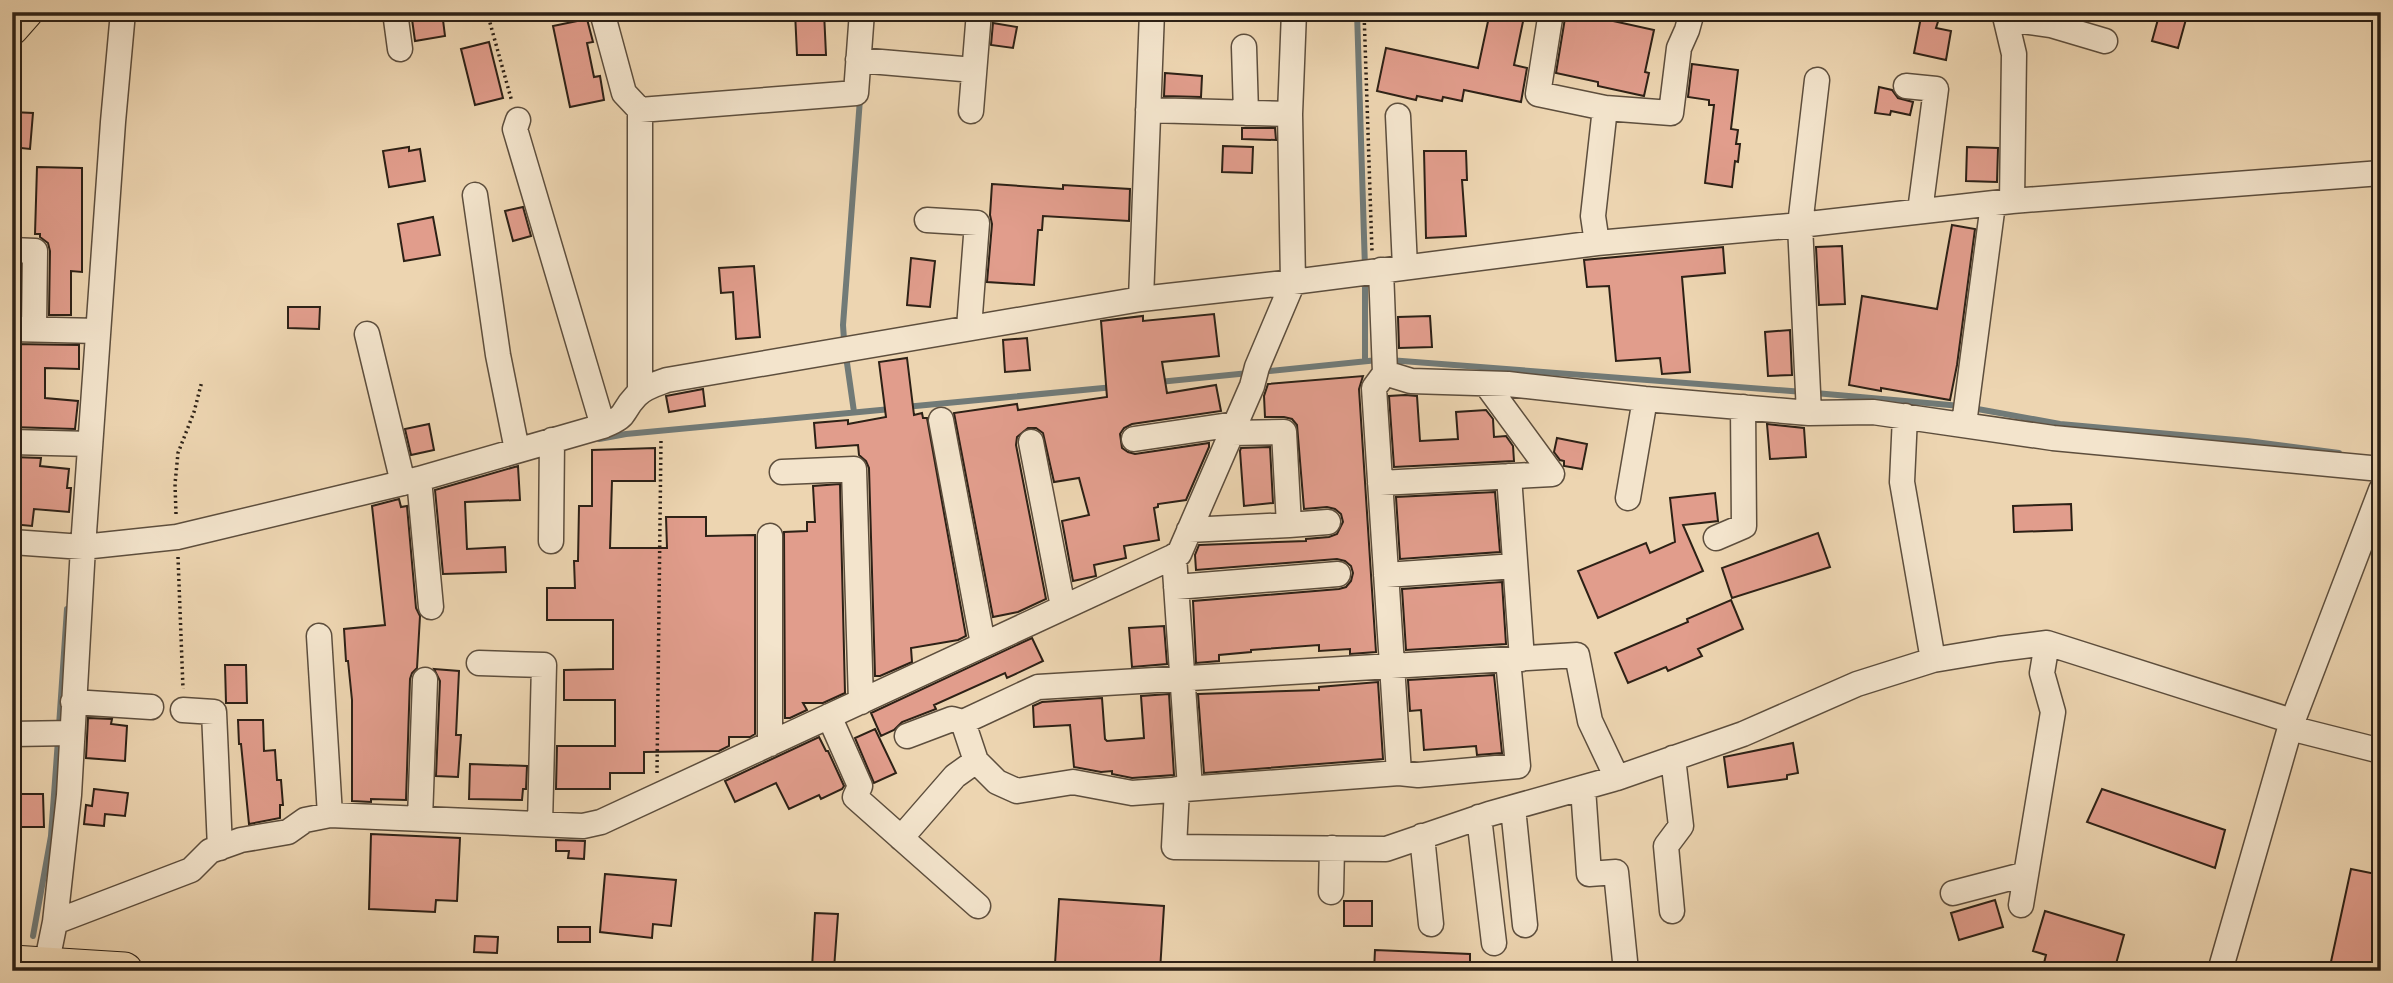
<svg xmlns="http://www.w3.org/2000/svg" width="2393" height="983" font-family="'Old Standard TT',serif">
<rect width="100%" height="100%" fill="#edd5b1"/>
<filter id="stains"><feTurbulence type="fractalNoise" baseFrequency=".00286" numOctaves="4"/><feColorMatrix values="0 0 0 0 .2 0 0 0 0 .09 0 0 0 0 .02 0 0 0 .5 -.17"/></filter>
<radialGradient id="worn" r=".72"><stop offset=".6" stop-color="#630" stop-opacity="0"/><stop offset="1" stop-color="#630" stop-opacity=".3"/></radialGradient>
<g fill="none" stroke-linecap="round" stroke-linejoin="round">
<!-- stream -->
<path stroke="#717a77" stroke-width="6" d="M1357,12L1365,268
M844,340L843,325L860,99
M846,356L854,412
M1389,360L1804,392
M1365,361V279
M1260,372L1378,360
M1159,382L1249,373
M1815,393L1961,406
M905,407L1114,387
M1972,408L2060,424L2247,441L2339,453
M599,439L626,434L891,409
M59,726L67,609
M33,936L51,836L58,740"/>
</g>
<!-- building -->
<path fill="#e19d8c" stroke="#2d2116" stroke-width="2" d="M411,12H442L445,36L415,41Z
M795,12H824L826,55H797Z
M1490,12H1525L1514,65L1527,68L1521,102L1464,90L1462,101L1443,97L1442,101L1417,96L1416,100L1377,91L1386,48L1478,68Z
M1566,12H1606L1604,19L1654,30L1645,72L1649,73L1644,96L1598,86V82L1556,73Z
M1922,12H1941L1936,28L1951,31L1946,60L1914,53Z
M2160,12H2188L2178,48L2152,41Z
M587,19L593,42L587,43L594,77L600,76L604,100L570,107L553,26Z
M993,23L1017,27L1013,48L991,45Z
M489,42L503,98L475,105L461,49Z
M1692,64L1738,70L1731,129L1738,130L1736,144H1740L1738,162L1735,161L1732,187L1705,183L1714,105H1709V100L1688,97Z
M1165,73L1202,76L1201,97L1164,96Z
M1879,87L1892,90L1898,98L1913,102L1910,115L1891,111L1890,115L1875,113Z
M12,112L33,113L30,149L12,147Z
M1242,128H1275L1276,140L1242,139Z
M1223,146L1253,147L1252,173L1222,172Z
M409,147V151L420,149L425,181L389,187L383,151Z
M1967,147L1998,148L1997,182L1966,181Z
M1424,151H1466L1467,180H1462L1466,236L1426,238Z
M37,167L82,168V272L71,271V315H49L50,251L48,243L40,237V234H35Z
M992,184L1063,189V185L1130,189L1129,221L1043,216L1042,230H1038L1034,285L987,282L992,224L990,215Z
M523,207L531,236L513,241L505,211Z
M433,217L440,255L404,261L398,224Z
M1952,225L1975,229L1957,365L1950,400L1881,388V391L1849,385L1862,296L1937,309Z
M1842,246L1845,304L1819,305L1816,247Z
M1723,247L1725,273L1682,277L1690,372L1662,374L1660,358L1616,361L1609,286L1587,287L1584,260Z
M911,258L935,261L930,307L907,305Z
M754,266L760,337L736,339L733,292L721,293L719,268Z
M288,307H320L319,329L288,328Z
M1214,314L1219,356L1162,362L1167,393L1216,385L1221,411L1132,424L1124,428L1120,434L1122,448L1128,452L1135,454L1209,443V447L1186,500L1158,504V507L1154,508L1159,540L1124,546L1126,558L1094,565L1096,576L1073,581L1062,521L1089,515L1079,478L1054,482L1043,433L1036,428H1028L1017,437L1016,445L1046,599L1018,612L993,617L954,413L1017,404L1018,410L1107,397L1101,321L1143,316V321Z
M1430,316L1432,347L1399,348L1398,317Z
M1790,330L1792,375L1768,376L1765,332Z
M1027,338L1030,370L1005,372L1003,340Z
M12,344L79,345V369L45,368V398L78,401L75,429L12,427Z
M907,358L914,415L922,413L923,418H927L966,636L958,640L911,648L912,662L880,676H875L869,468L866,461L859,455L858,445L816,448L814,423L848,420V424L886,417L879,362Z
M1363,376L1359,389L1376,652L1350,654V649L1319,651V645L1251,650V652L1219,655V661L1196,663L1193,601L1339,589L1346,587L1351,581L1353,573L1351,566L1345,561L1337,559L1196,570L1195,555L1199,545L1306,541V539L1329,537L1337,534L1343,522L1341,514L1335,509L1327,507L1304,509L1297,425L1292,419L1284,417H1265L1264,396L1268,384Z
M703,389L705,406L669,412L666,396Z
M1405,395L1417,396L1420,441L1458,439L1456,412L1486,410L1493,419L1494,437L1506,436L1513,446L1514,461L1394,467L1389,396Z
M429,424L434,450L411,455L405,429Z
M1767,424L1804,428L1806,457L1770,459Z
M1557,438L1587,444L1582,469L1564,466V461L1560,460L1554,452Z
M1270,447L1273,503L1244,506L1240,451L1241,448Z
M655,448V481H612L610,548H667L666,517H706V536L755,535V734L750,737H729V746L719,751L644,752V773H610V789H556L557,746H615V700H564V670L613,669V620H547V588H575L574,561H578L579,506H592V450Z
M12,457L41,458L40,466L69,469L67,488H71L69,512L34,509L32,526L12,524Z
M518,466L520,500L465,502L467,549L505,547L506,572L443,574L435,490Z
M840,484L845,693L823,703H803L807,710L790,718H785L784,532L807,531V522H815L813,486Z
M1495,492L1500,552L1400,559L1396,497Z
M1715,493L1718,521L1683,525L1703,571L1598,618L1578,571L1646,543L1650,553L1675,542L1670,498Z
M399,499L401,507L407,506L416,608L420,616L417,668L412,673L410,679L406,800L371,799V802L352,801V700L348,661H346L344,629L385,625L372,506Z
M2071,504L2072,530L2014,532L2013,506Z
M1818,533L1830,567L1732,598L1722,568Z
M1502,582L1506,644L1406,650L1402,589Z
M1731,600L1743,629L1698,649L1702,656L1668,671L1666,667L1628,683L1615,653L1688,622L1687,619Z
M1164,626L1167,664L1132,667L1129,628Z
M1032,638L1043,661L1007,678L1005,673L934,705L936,709L902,722L894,730L881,736L871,713Z
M225,665H246L247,703H226Z
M434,669L459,671L456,735H461L458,777L436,776L440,681Z
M1494,675L1502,753L1477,755L1476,746L1424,750L1421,710L1410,711L1408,680Z
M1378,682L1383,759L1204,773L1198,694L1319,690V687Z
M1169,694L1174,775L1132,778L1112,774V771L1101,772L1074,767L1070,725L1034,727L1033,706L1042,702L1102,698L1105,739L1107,741L1144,738L1141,696Z
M88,718L112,719L111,724L127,726L125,761L86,758Z
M238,720H263L264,751L275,750L277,780H281L283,805H280V818L249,824L241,744H239Z
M875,729L896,773L874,783L855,738Z
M819,737L826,751H828L844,786L842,789L821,799L819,795L789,809L776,783L735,802L725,781Z
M1793,743L1798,773L1787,775V779L1728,787L1724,757Z
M470,764L527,766L526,789H523L522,800L469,799Z
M94,789L128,793L125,816L105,814L104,826L84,824L86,805L92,806Z
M2102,789L2225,830L2215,868L2087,822Z
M16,794H43L44,827H16Z
M371,834L460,838L457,901L436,900L435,912L369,909Z
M556,840L585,841L584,859L568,858L569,851H556Z
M2351,869L2381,875V971H2329Z
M605,874L676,880L671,926L653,924L652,938L600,932Z
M1059,899L1164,906L1160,971H1109V968L1055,964Z
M1995,900L2003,927L1959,940L1951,913Z
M1344,901H1372V926H1344Z
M2045,911L2124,935L2114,971H2042L2046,955L2033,951Z
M815,913L838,914L834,969L812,968Z
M558,927H590V942H558Z
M475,936L498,937L497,953L474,952Z
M1375,950L1470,954V971H1374Z"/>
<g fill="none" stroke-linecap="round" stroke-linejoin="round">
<defs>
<path id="minor" d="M395,12L400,49
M602,12L624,93L640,110V392
M1551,12L1538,94L1605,108L1593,216L1597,243
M2004,12L2014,54L2012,201
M2006,19L2051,25L2105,41
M1244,47L1246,113
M858,60L974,70
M1906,86L1936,89L1920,211
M1605,108L1671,113L1679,48L1687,30L1692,12
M640,110L856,93L862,12
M1148,110L1290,114L1294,12
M971,111L979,12
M1398,116L1405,267
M518,120L515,129L603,426
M475,195L498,355L517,450
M927,220L977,223L969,328
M12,250L35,251L34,329
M1381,270L1385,373L1411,381L1508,384L1645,399L1809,413L1873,412L2053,438L2381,469
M1141,299L1152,12
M12,329L98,331
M367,334L403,483
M1385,373L1374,388L1399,773
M1809,413L1800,225L1817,80
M1905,416L1902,482L1933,660
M941,420L983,644
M1964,424L1993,204
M1134,439L1236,424
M12,442L90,444
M1031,442L1063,607
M782,472L854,469L861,702
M1509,476L1522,659
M419,479L431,607
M1380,483L1552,474L1486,384
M1628,498L1645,399
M1289,525L1328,522
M1189,530L1289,525L1284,432L1232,433
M770,536V744
M1716,538L1744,526L1743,407
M551,541L552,440
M12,542L83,547L177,537L419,479L603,426C630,415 619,414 636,396C644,387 656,384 667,380L1141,299L1293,282L1597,243L1800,225L2012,201L2381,173
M1174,556L1190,788
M1386,575L1515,566
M1176,587L1338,574
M319,636L330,815
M1508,660L1518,766L1418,775L1399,773L1132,793L1073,782L1017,791L997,782L976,761L963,722L1038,687L1577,655L1590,721L1617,778
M479,663L544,665L540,824
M73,702L151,707
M183,710L214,712L220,848
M829,716L860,786L855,797L978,906
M2290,728L2381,751
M12,734L72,733
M907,736L952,719L963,722
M1583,788L1589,874L1616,872L1626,971
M1177,789L1174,847L1386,849L1489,814L1617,778L1743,734L1857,684L1933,660L1999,649L2047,643L2292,721
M1513,808L1525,925
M1479,817L1494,943
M420,819L425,680
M1422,836L1431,924
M901,838L955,776L976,761
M1331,892L1332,848
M1953,893L2026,874
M2021,905L2053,712L2042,673L2047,643
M1672,911L1666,846L1681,826L1673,758
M55,922L191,870L210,851L241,840L288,832L305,820L330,815L583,826L601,822L1179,554L1252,386L1257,367L1293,282L1290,114
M45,971L55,922L69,795L83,547L113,122L123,12
M2220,971L2290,728L2381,490"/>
<path id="major" d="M12,29L27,12"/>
<path id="highway" d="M12,964L124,971"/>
</defs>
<!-- minor casing -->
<use href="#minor" stroke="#5d4e3d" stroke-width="27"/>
<!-- major casing -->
<use href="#major" stroke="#2d2116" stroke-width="34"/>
<!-- highway casing -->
<use href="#highway" stroke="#2d2116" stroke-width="39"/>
<!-- path -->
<path stroke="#2d2116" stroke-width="3.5" stroke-dasharray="2 3.5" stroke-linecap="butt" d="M487,12L512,102
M1364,12L1372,252
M176,514L175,484L178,453L194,412L202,381
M178,557L183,689
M657,773L661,439"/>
<!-- minor -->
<use href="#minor" stroke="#f3e4cc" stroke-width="24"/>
<!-- major -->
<use href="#major" stroke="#edd5b1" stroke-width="32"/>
<!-- highway -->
<use href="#highway" stroke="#edd5b1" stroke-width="37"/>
</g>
<!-- margin -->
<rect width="2393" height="983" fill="none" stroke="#edd5b1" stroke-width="42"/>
<rect x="14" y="14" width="2365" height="955" fill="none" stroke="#2d2116" stroke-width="3.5"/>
<rect x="21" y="21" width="2351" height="941" fill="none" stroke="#2d2116" stroke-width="2"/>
<rect width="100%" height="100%" filter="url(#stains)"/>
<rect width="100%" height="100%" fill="url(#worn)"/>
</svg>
